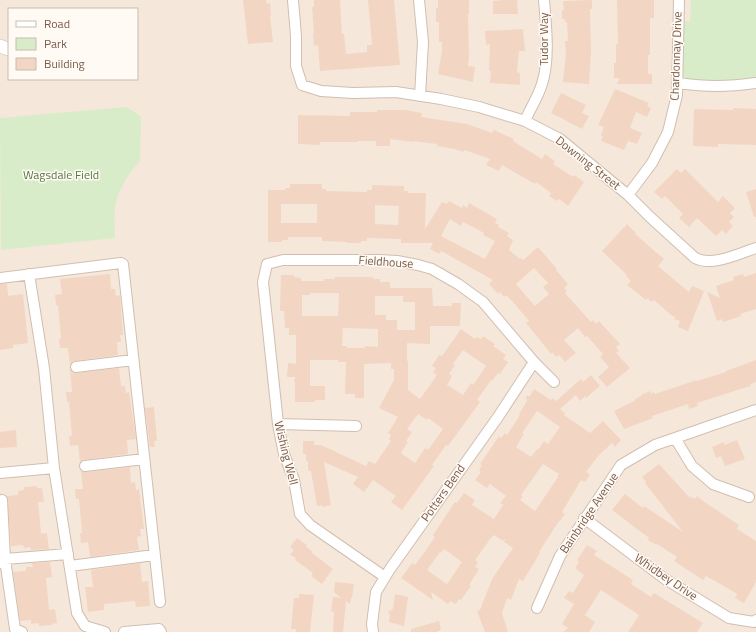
<svg xmlns="http://www.w3.org/2000/svg" width="756" height="632" font-family="'Titillium Web',sans-serif">
<rect width="100%" height="100%" fill="#fdf6ec"/>
<!-- residential -->
<path fill="#f5e8da" fill-rule="evenodd" d="M0,0H756V632H0ZM9,9H137V79H9Z"/>
<!-- park -->
<path fill="#d8ecc9" d="M691,0H756V82L678,83L679,21H690Z
M126,107L133,111L141,117L140,161C129,172 116,194 115,209C114,218 115,228 115,238L1,250L0,118Z"/>
<!-- building -->
<path fill="#f3d5c3" fill-rule="evenodd" d="M243,0H266L267,4L270,3L271,16H270L273,42L248,44Z
M314,0H340L342,34H344L346,54L367,52V45H372L368,0H394L400,65L320,71L318,45L314,46L313,33H314L312,7H314Z
M438,0H469V14H468L469,57L468,66L475,67L473,82L438,74L442,51V42H439V22H436V8H438Z
M504,0H517L518,14H493V1Z
M592,0V9H590L591,51L589,84L563,82L566,52L565,41H568L567,22L565,23V19H562V10H564L563,1Z
M617,0H654V18H650V55H648V74H652V84H617L620,78H614V63H616V44H618Z
M523,29L525,51H519L517,72L520,73V85L490,83L491,71H489L490,44L486,45L485,31Z
M615,89L649,103L647,106L651,108L647,117L636,112L630,128L642,133L637,144L628,141L624,150L601,141L603,136L601,135L604,127L598,125Z
M561,93L586,105L582,113L589,116L582,129L551,113Z
M733,108L756,109V145L718,144V147L693,146L694,109L733,110Z
M377,110H406L422,113L421,117L467,124L492,133L494,130L514,139L513,141L542,159L545,154L555,161L553,164L573,177L574,175L584,182L568,206L559,199L557,201L549,196L551,193L536,182L535,184L502,165L499,171L486,165L490,159L465,150L464,152L454,149L437,146V144L413,141V142L390,139V146H376V141H358V142H320V145L298,144V115L350,116V112H377Z
M677,169L681,173L685,169L718,202L723,196L735,208L730,213L734,217L729,222L733,226L726,234L722,230L716,236L697,218L689,227L679,218L683,214L665,196L662,199L654,192Z
M290,184H322V189H326V191L367,192V190H372V185L404,186V191H408V193H426L425,229L442,202L447,204L449,201L462,208L463,205L467,208L469,203L497,219L495,223L499,225L498,227L509,233L507,236L513,240L509,250L520,259L521,258L523,260L538,247L557,269L556,270L568,284L564,288L567,291L565,293L591,322L593,320L596,324L599,321L620,344L616,347L619,351L616,353L630,368L607,387L598,377L609,367L600,357L603,354L587,336L585,337L578,328L564,340L576,353L565,362L559,355L556,357L552,352L551,354L526,323L529,321L513,302L506,295L504,297L500,292L498,294L489,284L493,280L441,251L439,254L430,249L433,243H401V239L367,238V241H361V243H347V242L322,241V237H288V240H282V242H268V190H285V188H290ZM281,204H317V223H281ZM375,205L399,206L398,225L375,224ZM450,219L461,226L463,222L484,233L483,235L495,241L485,259L441,236ZM534,268L548,283L543,287L549,294L535,306L516,284Z
M756,189V217H754L746,192Z
M627,224L636,233L635,234L664,259L658,266L689,292L692,286L704,291L688,331L678,327L680,321L674,319L675,317L671,315L654,300L652,302L647,298L646,300L627,285L631,281L626,276L627,275L602,251Z
M756,273V309L740,314L741,316L723,322L722,319L717,321L707,292L720,298L716,286L734,280L733,277L743,274L744,277Z
M110,274L111,289H115L116,296L120,295L123,335H120L121,342H117L118,355L75,361L72,362L70,366L68,348H60L59,339H61L58,305H56L55,295L62,294L60,279Z
M281,275H294V277L301,278V281H324V279H335V277H373V279H380V282H390V288H432L433,306H452V303H461L460,326H430V344L407,343V361H408V390L420,399L437,375L433,372L436,368L432,366L439,355L442,356L461,329L475,339L477,337L481,339L483,336L495,344L493,346L506,355L503,359L508,362L500,374L498,373L492,381L491,380L477,400L480,402L448,446L446,445L432,465L434,466L402,510L391,502L396,496L373,480L364,492L353,484L358,477L324,462L331,505L322,507V505L317,506L311,471H308V461H306V454H303V441H314V445H321L366,466L369,461L375,464L391,441L389,439L391,435L388,433L398,417L379,408L394,380V369H391V363L364,364V398H355V394H345L346,362H338V360H310V386H325V400H315V402H295V382H294L295,377H287L288,363L296,364V335H289V328H285L284,311H280ZM310,293H339L338,316H302V295H310ZM375,296H403V302H415V330H397V320H386V315H375ZM343,328L378,329V347L365,346V348H347V346H342ZM463,350L486,366L473,385L471,383L463,395L447,385L452,376L449,374L455,365L453,364ZM418,414L427,420L428,418L443,429L428,450L425,448L415,463L401,453L408,442L406,441L412,432L407,429Z
M0,284H7L8,296L23,294L28,343L13,345V348L0,350Z
M756,360V382L750,384L751,386L747,387L697,403L698,406L689,409L688,404L652,416L653,418L624,429L614,411L636,400L635,399L641,396V395L650,391L651,394L654,392L655,394L697,380V381L726,372V371Z
M119,368L121,386H125L126,393L129,392L136,439L127,440L128,454L84,460L80,462L78,445L70,446L69,436H72L71,424L69,402H67L66,392H72L70,369L73,373H77Z
M591,375L600,386L586,398L585,396L580,401L576,395L560,409L565,413L564,415L590,433L603,421L621,440L615,447L612,443L599,455L586,472L590,475L585,482L581,480L562,512L565,514L560,521H559L539,552L540,553L523,581L519,579L511,600L507,598L502,613L508,632H485L477,611L480,610L492,579L513,548L504,542L505,540L504,539L503,541L494,535L491,538L475,560L478,563L475,567L479,569L469,585L471,586L461,600L459,599L456,604L450,601L448,604L431,592L433,600L401,578L412,563L415,565L421,557L435,537L433,535L455,502L457,503L464,493L475,500L472,505L494,519L503,505L500,503L506,496L490,484L487,488L475,480L481,472L479,470L482,465L480,464L499,436L501,438L505,433L507,435L520,415L519,414L527,401L526,396H530L534,389L551,400L552,398L556,401L581,379L583,382ZM537,411L560,427L548,444L544,441L538,450L537,449L531,457L516,447L524,434L522,433ZM543,464L559,474L557,476L558,477L535,511L520,500L523,497L521,495ZM444,549L462,562L447,584L427,570L440,552L441,553Z
M154,407L157,441H154L155,447H150L145,408Z
M16,430L17,447L0,448V432Z
M737,440L745,459L725,466L721,456L716,458L712,447L724,442V445Z
M659,464L690,498L692,497L695,499L697,496L706,503L739,525L737,529L756,541V582L744,603L735,598L737,594L729,589L706,576L703,580L674,561L677,557L657,544L656,545L648,540L649,538L612,510L625,494L643,508L644,506L683,532L645,483L646,482L642,477Z
M130,467L131,483L135,482L136,490L139,489L144,529H140L141,536L137,537L139,550L90,557L88,542L81,543L80,533H82L81,521L79,499H76L75,489H83L81,471L86,472Z
M37,486V488H42L44,502H38L40,522L41,534L47,533L49,549L31,550L30,547L24,548L23,545L11,546L7,496L18,495V491L24,490V487Z
M297,538L307,545L306,547L312,551L311,552L333,569L322,584L311,576L313,573L295,560L296,558L290,555L294,550L290,547Z
M587,545L597,551L594,555L633,580L631,584L651,597L654,593L703,623L697,632H628L639,615L601,590L585,615L595,622L589,632H563L568,628L562,624L574,604L564,598L569,591L573,593L584,575L575,568L579,562L577,560Z
M50,562L52,577L46,578L49,610L55,609L57,623L52,624V625L39,626V623L31,624V620L20,621L13,572L26,571V567H33L32,563Z
M140,563L142,582L148,581L150,606L136,607L135,601L104,604V610L88,612L85,587H93L91,570Z
M335,582L354,584L352,598H351L350,604L346,601L343,632H333L334,612L331,611L333,597L341,598L334,592Z
M299,594L314,595L310,632H296V629H291L294,598H299Z
M395,594L408,597L404,626L389,622L390,615L388,612L393,609Z
M439,621L441,630L436,632H411V629Z"/>
<g fill="none" stroke-linecap="round" stroke-linejoin="round">
<defs>
<path id="minor" d="M293,0L296,36V66L302,85L321,91L353,93L396,92L441,99L479,107L525,121L560,139L628,195L650,217L695,258C712,267 738,254 756,248
M419,0L423,42L420,96
M678,83C706,87 727,87 756,83
M525,121C530,109 538,97 542,84C550,60 546,25 544,0
M628,195L652,163L668,132L677,95L679,0
M29,274L44,368L54,468L77,613L85,626L105,632
M0,278L121,263L123,264L160,602
M76,367L133,360
M278,424L356,426
M675,438L692,466L713,484L749,497
M85,466L144,459
M0,473L54,468
M2,500L5,559L15,629L22,632
M584,518L665,579L729,618L754,622L756,620
M0,563L5,559L68,554
M70,566L154,555
M385,577L310,525L300,514L294,480L284,454L278,424L263,282L267,264L283,260H379L397,261L418,265L432,269L458,284L483,302L534,362L554,382
M537,608L560,556L621,465L655,445L756,410
M124,632L159,629L161,632
M373,632L372,624L376,592L390,569L498,417L534,362"/>
<path id="tertiary" d="M0,46L8,49"/>
</defs>
<!-- minor casing -->
<use href="#minor" stroke="#d1beb0" stroke-width="12"/>
<!-- tertiary casing -->
<use href="#tertiary" stroke="#d1beb0" stroke-width="14"/>
<!-- minor -->
<use href="#minor" stroke="#fff" stroke-width="10"/>
<!-- tertiary -->
<use href="#tertiary" stroke="#fff" stroke-width="13"/>
</g>
<g text-anchor="middle" stroke-width="3" stroke-linejoin="round" paint-order="stroke">
<!-- street labels -->
<g font-size="12" fill="#7a5c4d" stroke="#fffaf3">
<text transform="translate(544 39) rotate(-90)" y="4">Tudor Way</text>
<text transform="translate(676 56) rotate(-88)" y="4">Chardonnay Drive</text>
<text transform="translate(588 163) rotate(38)" y="4">Downing Street</text>
<text transform="translate(386 262) rotate(4)" y="4">Fieldhouse</text>
<text transform="translate(286 453) rotate(76)" y="4">Wishing Well</text>
<text transform="translate(443 493) rotate(-55)" y="4">Potters Bend</text>
<text transform="translate(589 513) rotate(-56)" y="4">Bainbridge Avenue</text>
<text transform="translate(666 577) rotate(34)" y="4">Whidbey Drive</text>
</g>
<!-- park labels -->
<g font-size="12" fill="#537a41" stroke="#fffaf3">
<text x="61" y="179">Wagsdale Field</text>
</g>
</g>
<!-- legend -->
<rect x="8" y="8" width="130" height="72" fill="#fffaf3" stroke="#cabbb1"/>
<rect x="16" y="21" width="20" height="6" fill="#ffffff" stroke="#cabbb1"/>
<text x="44" y="28" font-size="12" fill="#7a5c4d">Road</text>
<rect x="16" y="38" width="20" height="12" fill="#d8ecc9" stroke="#cabbb1"/>
<text x="44" y="48" font-size="12" fill="#7a5c4d">Park</text>
<rect x="16" y="58" width="20" height="12" fill="#f3d5c3" stroke="#cabbb1"/>
<text x="44" y="68" font-size="12" fill="#7a5c4d">Building</text>
</svg>
